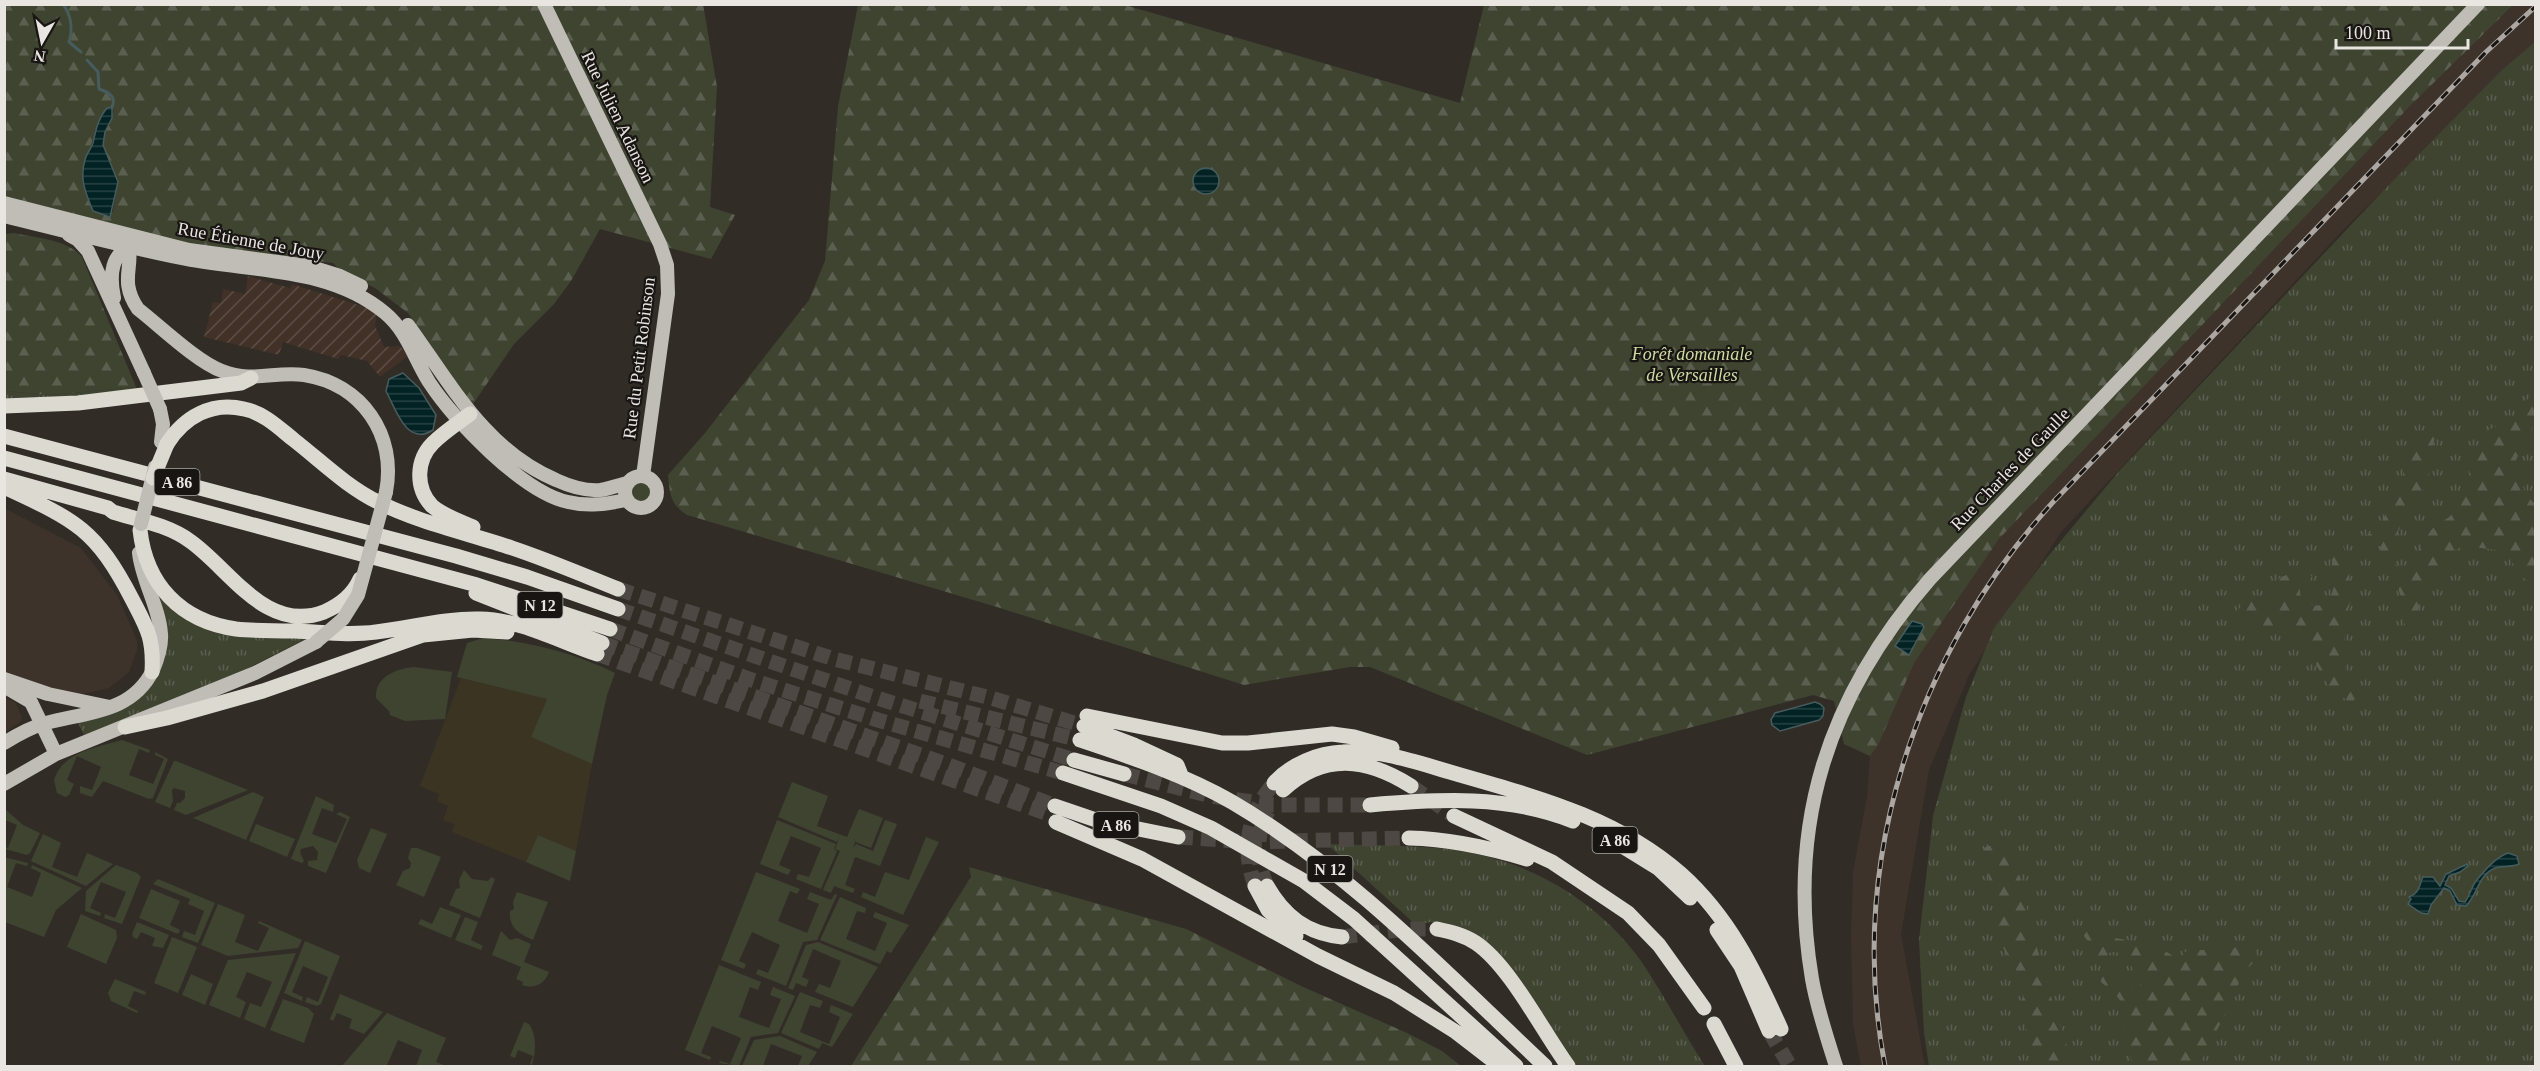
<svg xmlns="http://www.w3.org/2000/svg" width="2540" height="1071" font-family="Georgia,serif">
<defs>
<pattern id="industrial-furrows" width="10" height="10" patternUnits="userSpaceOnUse" patternTransform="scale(1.5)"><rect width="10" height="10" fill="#423127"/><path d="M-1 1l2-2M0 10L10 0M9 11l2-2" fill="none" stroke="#5d4f46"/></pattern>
<pattern id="grass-tufts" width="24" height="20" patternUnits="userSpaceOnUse" patternTransform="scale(1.5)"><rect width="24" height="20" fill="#3f4431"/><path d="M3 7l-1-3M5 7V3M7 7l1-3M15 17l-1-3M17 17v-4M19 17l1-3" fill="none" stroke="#5b5f4f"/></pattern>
<pattern id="forest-firs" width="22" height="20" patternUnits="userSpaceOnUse" patternTransform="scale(1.5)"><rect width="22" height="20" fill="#3f4431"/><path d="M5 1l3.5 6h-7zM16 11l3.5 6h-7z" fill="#5b5f4f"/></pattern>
<pattern id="water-rules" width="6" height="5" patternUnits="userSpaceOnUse" patternTransform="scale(1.5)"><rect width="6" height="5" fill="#022224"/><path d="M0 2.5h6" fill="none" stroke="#274244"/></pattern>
</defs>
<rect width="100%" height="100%" fill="#322c27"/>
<!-- built -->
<path fill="#3e332a" d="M2513,5H2535V42L2346,227L2061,532L1969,675L1929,770L1901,934L1925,1066H1861L1853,1024L1851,938L1853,872L1867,796L1870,756L1844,744L1867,690L1914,663L1999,539L2410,106Z
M4,508L81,548L117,595L137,640V650L129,672L109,688L74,696L5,672Z
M5,698L15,702L22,717L20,722L5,732Z"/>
<!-- industrial -->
<path fill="url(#industrial-furrows)" d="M248,276L290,288L292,284L377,311L375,326L384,347L400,346L408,356L380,377L367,361L341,355L338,359L283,342L279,355L204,337L213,302L221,303L223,289L245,294Z"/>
<!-- education -->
<path fill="#3c3423" d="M461,678L547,699L531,737L592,764L576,851L538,835L526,862L452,832L455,824L443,820L448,806L437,801L439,794L420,786Z"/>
<!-- grass -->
<path fill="url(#grass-tufts)" d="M2535,42V1066H1929L1924,1033L1919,940L1933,816L1966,697L1994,628L2045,560L2120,470L2382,192L2501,71Z
M136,387L138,389L93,396L5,401L4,391L51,395Z
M629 492a12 12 0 1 1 24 0a12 12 0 1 1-24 0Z
M160,594L174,609L307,638L217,684L84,735L77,721C112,717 150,702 162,665C166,653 159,610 158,595Z
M1327,844C1374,846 1425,844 1472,853C1540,867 1601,905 1641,961C1664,995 1683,1032 1705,1066H1577L1551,1031L1511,969L1447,925L1431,922L1416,925Z"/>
<!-- forest -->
<path fill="url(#forest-firs)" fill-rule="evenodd" d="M703,4L717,87L710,207L735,215L711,259L600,229L571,281L554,304L514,344L471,407L408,313L375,288L341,271L333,263L199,246L5,198V5ZM114,110L104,136L103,145L118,182L113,212L93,210L83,183L84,164L103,112Z
M858,5H1125L1460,103L1484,5H2513L2410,106L1999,539L1914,663L1878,745L1870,756L1844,744L1834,701L1813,695L1587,755L1370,667H1350L1244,685L997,607L687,515C670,504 670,494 668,475L705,433L809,300L825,261L838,106Z
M14,233C36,238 67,239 82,257L136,387L51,395L5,391V234Z
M2535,390V422L2515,462L2526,495L2535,504V585L2520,576L2506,551L2464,546L2453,551L2420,594L2417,627L2410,647L2406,643L2403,603L2398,588L2382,567L2380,546H2368L2363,536L2375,533L2381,528C2383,513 2394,503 2399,489C2406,471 2406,439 2426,429H2433L2436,433C2435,441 2431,448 2430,455C2429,461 2431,468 2429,474C2422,507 2388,527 2392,563L2399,566H2407C2419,555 2423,538 2434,527C2440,521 2449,520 2453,512C2455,509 2455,503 2456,498L2471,491L2474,483L2469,474L2470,464L2486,431L2512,419Z
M2341,540L2348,560L2351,600L2343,626L2345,643L2341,649L2343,664L2354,690L2355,699L2352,702C2322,692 2318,656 2296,637C2277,623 2248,643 2238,611C2247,593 2256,602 2272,602C2274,596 2272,588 2275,583C2281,572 2303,572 2312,576L2308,582L2300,586C2298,603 2309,607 2323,605C2349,581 2318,559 2341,540Z
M2010,837C2028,917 2046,989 2074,1066H2038L2020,1009L2025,987L1999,940L1984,848Z
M969,867L1186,929L1301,986L1407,1033L1442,1051L1461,1066H851L971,877Z
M2094,929L2104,936L2155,945L2180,960L2185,952L2189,951L2242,947L2253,949L2257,954C2255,966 2246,966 2241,976C2238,983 2238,992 2234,999C2222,1020 2209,1044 2199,1066H2133L2124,1031L2125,1006L2113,992L2101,982L2100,975L2107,971H2113L2140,992C2143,976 2129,962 2117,952H2110L2102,962L2098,961L2093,947L2083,935L2085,931Z"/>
<!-- garden -->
<path fill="#3f4431" d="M483,638C529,641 574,653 615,673L607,695L592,764L531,737L547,699L457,677L467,643Z
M414,667L452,672L445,719L405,721L390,715L389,711L376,698C375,677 395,669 414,667Z
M122,740L150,750L149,753L139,749L129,775L153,784L164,759L155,755V752L168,759L153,798L149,799L103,781L92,797L80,793V786L92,790L101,767L77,756L67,780L74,784L69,795L65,797L57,793L54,780C62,752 98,747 122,740Z
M174,761H176L248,790L186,815L174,810L177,803H180L185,798V791L174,788L172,790L173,801L170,808L155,802Z
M792,782L828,796L817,826L847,837L859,809L883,818L871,848L853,841L855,842L853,848L856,844L873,851L885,820L897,824L880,866L855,857L845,885L855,889L853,893L834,886L831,893L823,890L840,851L835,849L840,836L837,842L778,817Z
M253,792L264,797L246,840L193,818Z
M316,796L334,805L333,812L322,808L312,834L336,843L347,819L336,814L340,812L350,817L326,873L308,866V861L317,860L318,852L313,846L301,849L300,853L304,861L302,863L291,859Z
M5,809L23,825L40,833L30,853L27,855L5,849V847L8,848L17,825L5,820Z
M777,820L836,844L834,849L837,851L821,889L796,879L798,874L809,877L821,848L791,836L779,865L791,870L788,875L760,864Z
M256,824L295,839L287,857L249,841Z
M371,828L387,834L370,873L359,868L357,860Z
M43,834L61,843L52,867L77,877L87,853L113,864L86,886L31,861Z
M538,835L576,851L570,881L526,862Z
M926,837L939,842L903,915L861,897L863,892L875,897L885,872L909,880Z
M411,848H417L441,857L424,897L396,885L403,871L410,868L411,863L408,858Z
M4,857L28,863L27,866L16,863L7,887L32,897L41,873L31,868L32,865L82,888L56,910L44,937L5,922Z
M116,865L137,873L141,877L122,924L104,918L105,914L115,918L126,892L101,882L90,908L101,913L100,916L85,911L86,891Z
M464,870L472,879L488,881L491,877L495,879L480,918L449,905L456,889L460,888L459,880Z
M756,872L800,889L797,894L790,891L778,921L807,933L819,904L807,899L810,892L831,900L835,894L837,895L817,940L803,942L786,986L756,974L758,969L768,973L780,945L752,932L739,961L746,964L744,969L721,960Z
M158,879L215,903L198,943L182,937L184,931L195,935L204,911L188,904L190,899L153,884Z
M151,889L180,901L170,925L180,930L178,934L139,918Z
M517,892L548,902L533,940C518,933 509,928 510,911L514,909L513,902Z
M840,897L866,908L865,913L857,911L846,939L875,951L887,923L873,917L875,912L909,925L891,953L887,951L880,964L820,940Z
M218,904L245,915L235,942L258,951L269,928L258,923L259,921L302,940L298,948L228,956L201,945Z
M440,907L461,915L451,938L418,924L421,919L432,924Z
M81,914L116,930L117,938L106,964L67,947Z
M465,917L478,922L471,940L483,946L481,950L455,940Z
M137,922L169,935L163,948L152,946L155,938L141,932L137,939L133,937L132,934Z
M501,931L510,940L517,938L531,944L524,962L549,972C544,985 534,989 522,985L523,982L516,979L521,967L492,955Z
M172,937L197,947L178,993L154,983Z
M305,941L340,956L321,1004L317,1006L305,1002L307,997L318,1002L328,977L303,966L292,992L303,997L302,1001L284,993Z
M818,942L878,967L853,1007L815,992L819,984L830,988L841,961L813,949L802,977L809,980L806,987L796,983L793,990L788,988L806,945Z
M296,953L265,1028L244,1019L250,1003L261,1007L272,982L247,972L236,997L246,1002L240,1018L209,1005L228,960Z
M719,965L761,982L758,990L750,987L739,1017L769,1028L781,999L770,995L773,987L795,996L778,1033L751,1037L739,1066L719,1063L720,1061L730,1064L741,1038L712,1026L701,1053L711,1057L710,1060L685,1050Z
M191,974L213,984L205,1005L182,995Z
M115,979L146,992L145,995L134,991L128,1006L138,1011L137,1013L111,1001L108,993Z
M800,992L823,1001L820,1008L810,1005L800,1032L829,1044L840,1017L829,1012L831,1005L853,1014L832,1047L822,1043L819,1049L781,1033Z
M340,994L383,1012L364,1034L349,1028L352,1019L337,1013L333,1021L330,1019Z
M283,999L308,1008L314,1014L304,1043L270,1030Z
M387,1013L446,1038L436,1062L446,1066H416L422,1050L398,1040L387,1065L389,1066H342Z
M524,1022L529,1024C537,1036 536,1051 532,1065L530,1064L533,1056L518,1050L515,1058L510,1056Z
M780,1036L817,1052L808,1066H798L802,1056L771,1044L763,1066H742L754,1040Z"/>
<!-- water -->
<path fill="url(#water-rules)" stroke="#475c5d" stroke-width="1.5" d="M112,107V118L105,132L103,145L118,182L110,217L93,211C86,194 79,179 85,160C86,154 91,149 93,143C96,130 98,118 107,108Z
M1193 181a13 13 0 1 1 26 0a13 13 0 1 1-26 0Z
M403,373L419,388L436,415L433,430C407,447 396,410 386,391L389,379Z
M1912,621L1922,624L1924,627L1909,655L1895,646Z
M1815,702L1820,704L1824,708L1823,716L1819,720L1780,731L1772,725L1771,720L1775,713Z
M2508,853L2517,856L2519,864C2511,868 2503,865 2495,868C2478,875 2478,894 2466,906L2457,905L2450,891L2444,888L2431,905L2428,914L2421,913L2408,904L2411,899L2409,897C2420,893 2419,885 2423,877H2433L2440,886L2446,874L2467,864L2468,866L2460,872L2449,876L2445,885L2451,888L2459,901L2465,902C2471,894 2471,887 2476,881C2485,870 2496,857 2508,853Z"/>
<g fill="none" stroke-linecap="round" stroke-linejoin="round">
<!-- stream -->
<path stroke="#475c5d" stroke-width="3" d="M63,4C71,15 73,29 69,42L81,52
M87,60L98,72L99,89C108,92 117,96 112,107"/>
<!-- highway-tunnel -->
<path stroke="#4d4843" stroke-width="15" stroke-dasharray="15 8" stroke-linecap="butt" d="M618,589L834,659L991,698L1084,726
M618,609L871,696L1074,760
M610,629L752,680L878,720L1063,773
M602,643L946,764L1050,804
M597,654L1057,817
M920,701L1080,740
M1124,774L1211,796L1273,805H1370
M1411,786L1454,816
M1178,837L1251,842L1409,838
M1255,886C1241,847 1248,814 1274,783
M1267,886C1256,861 1255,836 1268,811
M1342,937L1406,929H1437
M1769,1031L1790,1066"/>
<!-- major -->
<path stroke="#bfbdb6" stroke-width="14" d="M544,4L660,244L667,265L668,294L643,476
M4,203L189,250L308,266L340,276L361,286
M4,216C65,231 125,247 186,259C253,272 330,267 385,313C407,331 414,358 429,382C454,420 522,492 568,502C588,507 607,504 626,500
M69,235L78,240L88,251L144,373
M124,238C139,263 116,277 138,309C160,326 197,362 222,371C253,383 275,371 304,375C362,384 397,435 386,492
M114,298C109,274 111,254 134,243
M408,325C451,384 485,450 556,480C569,486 585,491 600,490C609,489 619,485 627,483
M160,409L163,424L161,442
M625 492a16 16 0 1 1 32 0a16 16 0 1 1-32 0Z
M4,679L48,694L110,707
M7,688L31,702L56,754
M4,743C17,735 31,727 46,723C87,712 132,713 153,670C158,658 162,646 161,634C159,606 142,581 139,553
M4,784L56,754L255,673L316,642
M1836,1066C1827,1038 1817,1008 1812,979C1786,824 1828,696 1930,579L2478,4"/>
<!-- highway -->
<path stroke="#dcd9d1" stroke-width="15" d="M4,406L78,403L241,383L251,378
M470,414C458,423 444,432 433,443C416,460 415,488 432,506C444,516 459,521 473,527
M4,436L456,556L527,577L618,609
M167,444C184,417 212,401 244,409C264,413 279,428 294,440C321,461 347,487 378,502C420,523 467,533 512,548C548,560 583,575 618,589
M4,458L477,585L610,629
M4,479L108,508L113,512C139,520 168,525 190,541C230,569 266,634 324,612C340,605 353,595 360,579
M4,487C75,520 95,528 132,599C147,628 154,638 152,672
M140,530C146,584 180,621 236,629C255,631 275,631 295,631C322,632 349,636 376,632C411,628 445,618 480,619C522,620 558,641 597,654
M476,593L602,643
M1087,716L1222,743H1248L1332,734L1354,737L1392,748
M1084,726L1134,745L1177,765L1181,775
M125,727L167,718L263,691L423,635L473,630L507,632
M1080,740C1131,757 1185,775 1232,802C1350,871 1446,973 1545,1066
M1074,760L1124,774
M1063,773L1161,806L1211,828L1304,881L1354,919L1516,1066
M1274,783C1291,764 1318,753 1343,752C1379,749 1415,762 1450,772C1532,796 1615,816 1681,874C1729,917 1755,971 1781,1029
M1283,790C1324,752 1367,758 1411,786
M1370,805C1439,799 1508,795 1573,821
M1055,806L1099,821L1178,837
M1454,816L1552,862L1628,913L1659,945L1704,1008
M1056,822L1142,859L1318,956L1394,993L1456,1032L1500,1066
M1603,834L1658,868L1690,898
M1409,838C1450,839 1487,847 1527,859
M1255,886L1268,910L1296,936
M1267,886C1284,916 1307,934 1342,937
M1437,929C1451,932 1464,935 1476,943C1510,966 1543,1032 1568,1066
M1717,930L1741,966L1769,1031
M1714,1024L1736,1066"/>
<defs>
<path id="rail" d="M1885,1066C1846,862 1916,653 2054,501L2486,52L2536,6"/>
</defs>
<!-- rail casing -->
<use href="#rail" stroke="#aca7a3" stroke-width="5"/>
<!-- rail -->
<use href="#rail" stroke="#181513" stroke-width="3" stroke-dasharray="9" stroke-linecap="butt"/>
<!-- major-bridge -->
<path stroke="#bfbdb6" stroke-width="14" d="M144,373L160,409
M141,524L155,467
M316,642L343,619L358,595L386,492"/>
<!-- highway-bridge -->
<path stroke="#dcd9d1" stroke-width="15" d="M153,478L167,444"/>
</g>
<g text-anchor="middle" stroke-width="4.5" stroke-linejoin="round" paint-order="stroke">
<!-- shield labels -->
<g fill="#181513" stroke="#aaa7a3" stroke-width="1.5">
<rect x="154.5" y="469" width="45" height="26" rx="4.5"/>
<rect x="517.5" y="592" width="45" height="26" rx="4.5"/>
<rect x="1093.5" y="812" width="45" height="26" rx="4.5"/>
<rect x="1592.5" y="827" width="45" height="26" rx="4.5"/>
<rect x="1307.5" y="856" width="45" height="26" rx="4.5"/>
</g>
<g font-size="16" font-weight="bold" fill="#e9e5e1">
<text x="177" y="488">A 86</text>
<text x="540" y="611">N 12</text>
<text x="1116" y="831">A 86</text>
<text x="1615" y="846">A 86</text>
<text x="1330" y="875">N 12</text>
</g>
<!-- street labels -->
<g font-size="18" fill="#e9e5e1" stroke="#181513">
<text transform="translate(618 117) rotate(64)" y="6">Rue Julien Adanson</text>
<text transform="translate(251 241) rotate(10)" y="6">Rue Étienne de Jouy</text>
<text transform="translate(639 358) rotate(-83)" y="6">Rue du Petit Robinson</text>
<text transform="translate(2010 469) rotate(-46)" y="6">Rue Charles de Gaulle</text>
</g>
<!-- park labels -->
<g font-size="18" font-style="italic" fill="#cedca2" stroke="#181513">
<text x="1692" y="360">Forêt domaniale<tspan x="1692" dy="21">de Versailles</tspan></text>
</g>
</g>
<!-- border -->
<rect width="2540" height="1071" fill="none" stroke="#e9e5e1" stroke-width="12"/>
<!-- north arrow -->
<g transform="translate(42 42) rotate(189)" stroke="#181513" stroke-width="4.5" paint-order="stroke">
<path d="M0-4.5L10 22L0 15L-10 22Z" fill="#e9e5e1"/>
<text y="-9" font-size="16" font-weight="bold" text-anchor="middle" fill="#e9e5e1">N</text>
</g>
<!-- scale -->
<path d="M2336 39v9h132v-9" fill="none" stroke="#e9e5e1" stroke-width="3"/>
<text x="2345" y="39" font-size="18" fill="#e9e5e1" stroke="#181513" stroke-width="4.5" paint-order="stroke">100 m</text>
</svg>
